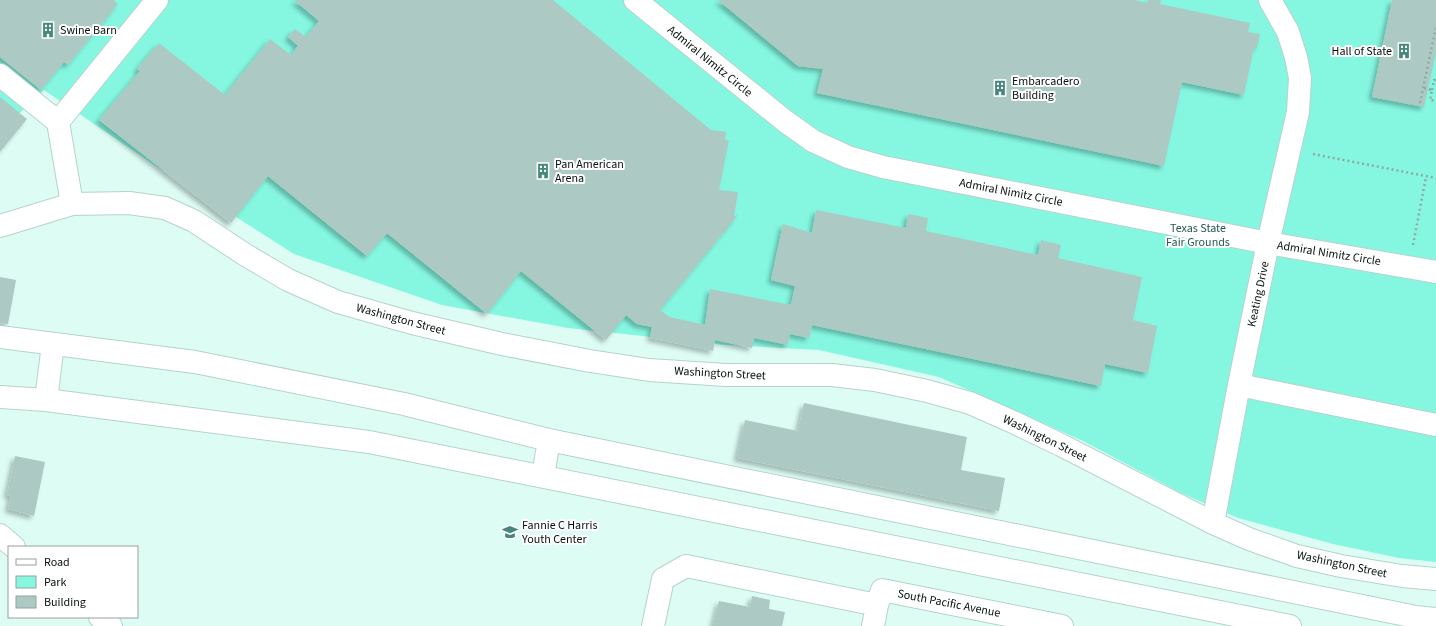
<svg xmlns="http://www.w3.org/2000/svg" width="1436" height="626" font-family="'Source Sans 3',sans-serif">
<defs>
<filter id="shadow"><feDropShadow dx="-3.5" dy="3.5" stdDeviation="2" flood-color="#0004"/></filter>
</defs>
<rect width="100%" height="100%" fill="#ddfcf4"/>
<!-- green -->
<path fill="#85f7e1" d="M0,0H1436V562L1399,558L1333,544L1238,518L1181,493L1083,441L939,377L819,350L726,345L568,328L442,305L294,254L153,164L44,90L0,132Z"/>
<!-- building -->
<path fill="#accac3" filter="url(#shadow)" d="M0,0H114L118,4L68,65L64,62L41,90L0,57Z
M294,0H553L711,130L726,132L725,140H729L719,190L738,192L734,216L738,215L660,310L670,317L705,325L710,289L791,305L795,286L771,280L783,224L812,233L816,210L906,228L908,214L928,218L926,231L1038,255L1041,240L1061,245L1058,258L1142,277L1133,320L1157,326L1148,373L1105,364L1101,386L812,325L809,338L790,334L788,345L754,338L752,348L715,340L713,351L650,338L652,327L637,324L626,315L606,340L521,271L487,314L387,233L367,256L268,176L231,223L99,120L140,71L137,69L159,43L225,95L270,39L291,55L298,46L288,37L295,29L306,37L319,21Z
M718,0H1135L1147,3L1148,0H1161L1160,4L1250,23L1248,32L1260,34L1257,48L1254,47L1244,95L1182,82L1164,166L817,93L823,69L798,66Z
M1392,0H1436V52L1424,107L1372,97Z
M0,97L27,119L0,152Z
M0,277L16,280L8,324L0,323Z
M804,403L967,437L961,470L1005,478L999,511L737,458L745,420L798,431Z
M15,456L45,462L34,516L8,509L11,496L7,495Z
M752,596L770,600L769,609L785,612L782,626H713L719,601L750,607Z"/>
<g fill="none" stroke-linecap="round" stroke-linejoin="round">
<defs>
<path id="minor" d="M635,0L785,121L813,141L848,157L883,167L1268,243L1436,272
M0,75L58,122
M72,204L58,122L157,0
M0,226L72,204L129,203L165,208L194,221L244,254L288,280L338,302L412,323L502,344L590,361L649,370L726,375H832L875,380L927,391L970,403L1013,422L1061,445L1213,523L1249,539L1297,556L1341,566L1402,576L1436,579
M0,337L195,362L404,404L549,440L1416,617L1436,619
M1239,385L1436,425
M0,397L46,400L369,442L1290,626
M46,400L53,344
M543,476L549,440
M1213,523L1239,385L1268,243L1298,112L1300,78L1296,57L1288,32L1270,0
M0,535L14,547
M100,617L111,626
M653,626L663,579L686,566L877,605
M873,626L877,605L882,590L1062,626"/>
</defs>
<!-- minor casing -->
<use href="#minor" stroke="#b5d3cc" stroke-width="24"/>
<!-- path -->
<path stroke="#91a9a3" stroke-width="2.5" stroke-dasharray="2 3" stroke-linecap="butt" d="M1424,88L1432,90L1430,100L1436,101
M1432,90L1434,80H1436
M1420,103L1436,27
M1313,154L1436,178
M1413,245L1426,177"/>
<!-- minor -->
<use href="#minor" stroke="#fff" stroke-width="22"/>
</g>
<!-- icons -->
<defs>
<symbol id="building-bare" viewBox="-9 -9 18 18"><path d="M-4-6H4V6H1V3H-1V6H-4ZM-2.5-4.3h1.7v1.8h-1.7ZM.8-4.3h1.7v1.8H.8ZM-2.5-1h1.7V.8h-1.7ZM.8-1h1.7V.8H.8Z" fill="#45887b" stroke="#fff" stroke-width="2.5" paint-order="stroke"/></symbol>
<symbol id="school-bare" viewBox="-9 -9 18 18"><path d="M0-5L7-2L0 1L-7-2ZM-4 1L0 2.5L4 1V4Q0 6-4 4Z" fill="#45887b" stroke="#fff" stroke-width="2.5" paint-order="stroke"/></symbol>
</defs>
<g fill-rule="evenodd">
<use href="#building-bare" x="37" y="19" width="22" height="22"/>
<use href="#building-bare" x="1393" y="40" width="22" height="22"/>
<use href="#building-bare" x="989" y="77" width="22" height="22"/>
<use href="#building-bare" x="532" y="160" width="22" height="22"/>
<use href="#school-bare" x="499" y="521" width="22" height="22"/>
</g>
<g text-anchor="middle" stroke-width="4" stroke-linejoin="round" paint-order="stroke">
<!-- poi labels -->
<g font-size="12" fill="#06110e" stroke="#fff" text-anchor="start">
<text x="60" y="34">Swine Barn</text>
<text x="1392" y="55" text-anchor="end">Hall of State</text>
<text x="1012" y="85">Embarcadero<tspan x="1012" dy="14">Building</tspan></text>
<text x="555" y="168">Pan American<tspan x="555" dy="14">Arena</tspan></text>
<text x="522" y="529">Fannie C Harris<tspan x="522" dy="14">Youth Center</tspan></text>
</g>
<!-- street labels -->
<g font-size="12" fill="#06110e" stroke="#fff">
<text transform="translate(710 61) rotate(39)" y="4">Admiral Nimitz Circle</text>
<text transform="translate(1011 192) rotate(11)" y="4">Admiral Nimitz Circle</text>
<text transform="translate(1329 253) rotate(9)" y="4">Admiral Nimitz Circle</text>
<text transform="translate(1258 294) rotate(-78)" y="4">Keating Drive</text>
<text transform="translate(401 319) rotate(15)" y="4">Washington Street</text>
<text transform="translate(720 373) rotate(3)" y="4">Washington Street</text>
<text transform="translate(1045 438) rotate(26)" y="4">Washington Street</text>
<text transform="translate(1342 564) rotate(12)" y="4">Washington Street</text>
<text transform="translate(949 603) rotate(11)" y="4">South Pacific Avenue</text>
</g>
<!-- park labels -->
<g font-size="12" fill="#25584e" stroke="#fff">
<text x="1198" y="232">Texas State<tspan x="1198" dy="14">Fair Grounds</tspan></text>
</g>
</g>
<!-- legend -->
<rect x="8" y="546" width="130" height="72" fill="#ffffff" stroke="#9ba09f"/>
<rect x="16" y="559" width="20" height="6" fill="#ffffff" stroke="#9ba09f"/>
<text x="44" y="566" font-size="12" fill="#06110e">Road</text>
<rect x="16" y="576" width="20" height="12" fill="#85f7e1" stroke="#9ba09f"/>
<text x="44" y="586" font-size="12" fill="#06110e">Park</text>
<rect x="16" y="596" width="20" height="12" fill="#accac3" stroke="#9ba09f"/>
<text x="44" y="606" font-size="12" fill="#06110e">Building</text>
</svg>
